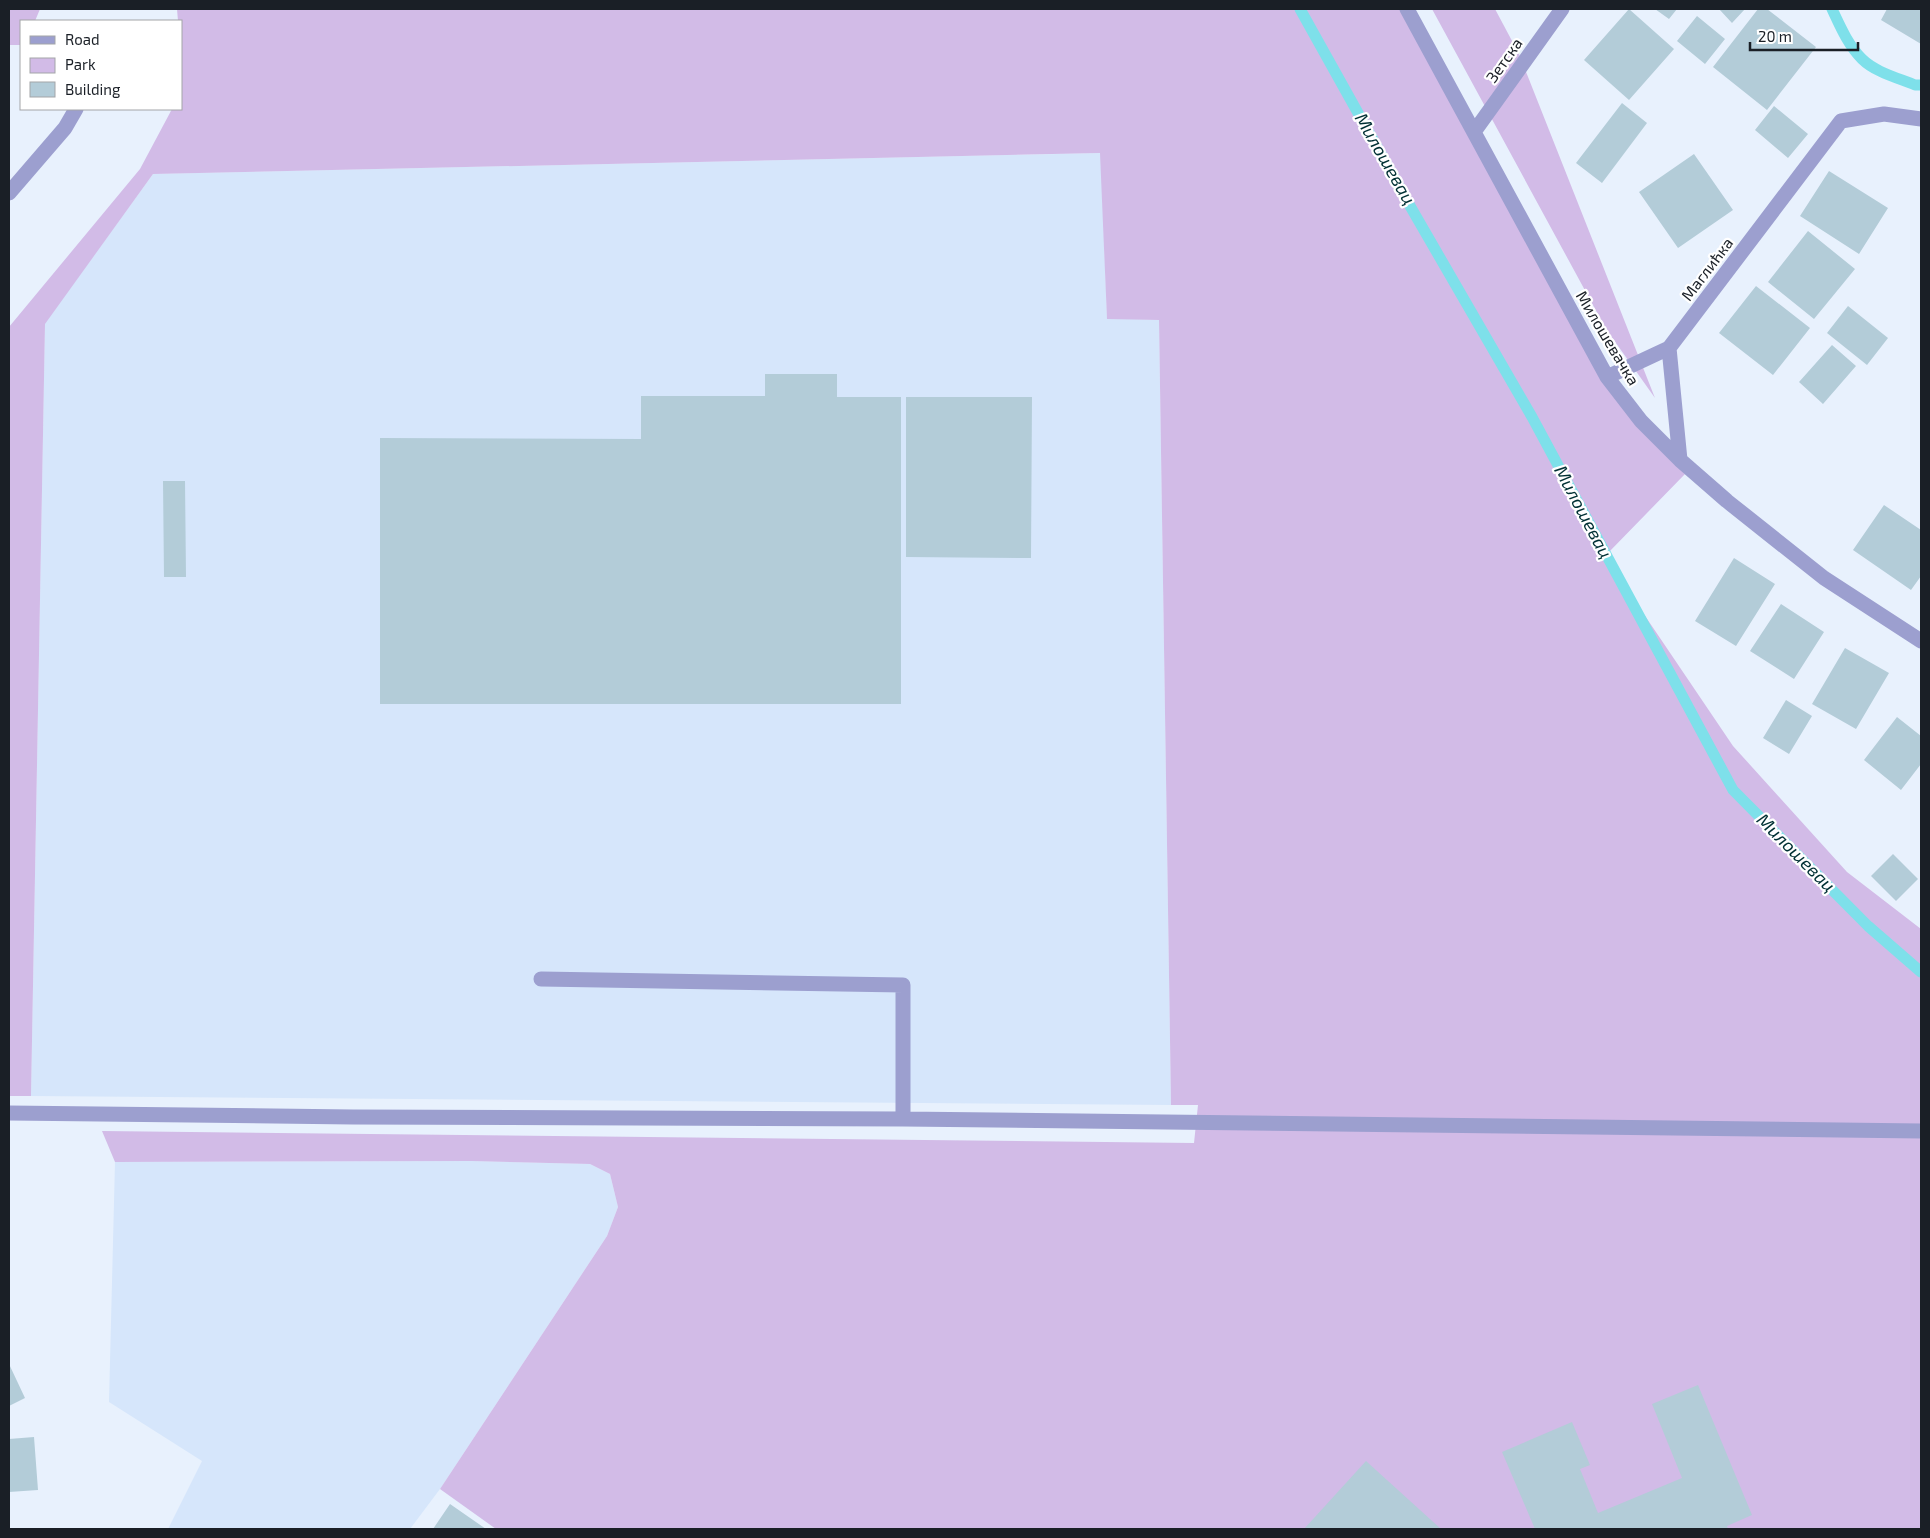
<svg xmlns="http://www.w3.org/2000/svg" width="1930" height="1538" font-family="'Exo 2',sans-serif">
<rect width="100%" height="100%" fill="#e8f1fd"/>
<!-- built -->
<path fill="#d6e6fb" d="M1101,153L1107,318L1159,320L1171,1105L31,1096L45,323L153,174Z
M471,1161L590,1164L610,1174L618,1207L607,1236L440,1489L410,1529H168L202,1461L109,1402L115,1162Z"/>
<!-- green -->
<path fill="#d2bbe7" d="M9,9H40L35,21H21V45H9Z
M177,9H1403L1642,429L1685,474L1609,552L1637,604L1733,746L1847,872L1921,929V1529H496L440,1489L607,1236L618,1207L610,1174L590,1164L471,1161L115,1162L102,1131L1194,1143L1198,1105H1171L1159,320L1107,319L1100,153L153,174L45,324L31,1096H9V327L140,169L172,109H181V21H178Z
M1432,9H1495L1519,54L1655,398L1606,329Z"/>
<g fill="none" stroke-linecap="round" stroke-linejoin="round">
<!-- stream -->
<path stroke="#7ee0ea" stroke-width="11" d="M1300,9L1406,199L1532,417L1733,790L1868,926L1921,972
M1832,9C1840,26 1848,45 1862,59C1875,72 1898,78 1915,85H1921"/>
</g>
<!-- building -->
<path fill="#b3ccd8" d="M1629,9L1674,49L1629,100L1584,60Z
M1655,9H1677L1669,19Z
M1719,9H1745L1732,23Z
M1758,9H1767L1816,47L1767,110L1713,67Z
M1887,9H1921V44L1881,20Z
M1697,16L1725,39L1705,64L1677,41Z
M1622,103L1647,123L1602,183L1576,163Z
M1774,106L1808,134L1788,158L1755,130Z
M1694,154L1733,210L1678,248L1639,192Z
M1829,171L1888,208L1859,254L1800,216Z
M1808,231L1855,269L1814,319L1768,282Z
M1756,286L1810,328L1773,375L1719,333Z
M1848,306L1888,338L1867,365L1827,333Z
M1832,345L1856,366L1823,404L1799,382Z
M765,374H837V397H901V704H380V438L641,439V396H765Z
M906,397H1032L1031,558L906,557Z
M163,481H185L186,577H164Z
M1884,505L1921,530V576L1911,590L1853,550Z
M1734,558L1775,584L1736,646L1695,621Z
M1781,604L1824,632L1794,679L1750,651Z
M1845,648L1889,673L1856,729L1812,704Z
M1786,700L1812,716L1789,754L1763,738Z
M1897,717L1921,736V764L1901,790L1864,760Z
M1893,854L1918,879L1896,901L1871,876Z
M9,1364L25,1398L9,1406Z
M1698,1385L1752,1515L1727,1526L1728,1529H1535L1502,1452L1572,1422L1590,1465L1580,1469L1598,1513L1682,1478L1652,1404Z
M34,1437L38,1490L9,1492V1439Z
M1366,1461L1441,1529H1304Z
M450,1504L486,1529H433Z"/>
<g fill="none" stroke-linecap="round" stroke-linejoin="round">
<!-- minor -->
<path stroke="#9c9fcf" stroke-width="15" d="M1407,9L1607,377L1641,421L1680,460L1727,501L1824,578L1921,641
M1474,132L1562,9
M9,193L65,128L76,109
M1607,377L1669,348
M1680,460L1669,348L1841,121L1884,114L1921,119
M541,979L903,985V1119
M9,1113L353,1117L903,1119L1921,1131"/>
</g>
<g text-anchor="middle" stroke-width="4.5" stroke-linejoin="round" paint-order="stroke">
<!-- street labels -->
<g font-size="16" fill="#1a1f26" stroke="#fff">
<text transform="translate(1504 60) rotate(-55)" y="6">Зетска</text>
<text transform="translate(1707 269) rotate(-53)" y="6">Маглићка</text>
<text transform="translate(1608 338) rotate(59)" y="6">Милошевачка</text>
</g>
<!-- water labels -->
<g font-size="18" font-style="italic" fill="#003034" stroke="#fff">
<text transform="translate(1385 159) rotate(60)" y="6">Милошевац</text>
<text transform="translate(1583 512) rotate(62)" y="6">Милошевац</text>
<text transform="translate(1796 853) rotate(45)" y="6">Милошевац</text>
</g>
</g>
<!-- border -->
<rect width="1930" height="1538" fill="none" stroke="#1a1f26" stroke-width="20"/>
<!-- legend -->
<rect x="20" y="20" width="162" height="90" fill="#ffffff" stroke="#a3a5a8"/>
<rect x="30" y="36" width="25" height="8" fill="#9c9fcf" stroke="#a3a5a8"/>
<text x="65" y="45" font-size="15" fill="#1a1f26">Road</text>
<rect x="30" y="58" width="25" height="15" fill="#d2bbe7" stroke="#a3a5a8"/>
<text x="65" y="70" font-size="15" fill="#1a1f26">Park</text>
<rect x="30" y="82" width="25" height="15" fill="#b3ccd8" stroke="#a3a5a8"/>
<text x="65" y="95" font-size="15" fill="#1a1f26">Building</text>
<!-- scale -->
<path d="M1750 42v8h108v-8" fill="none" stroke="#1a1f26" stroke-width="2.5"/>
<text x="1758" y="42" font-size="15" fill="#1a1f26" stroke="#ffffff" stroke-width="4" paint-order="stroke">20 m</text>
</svg>
